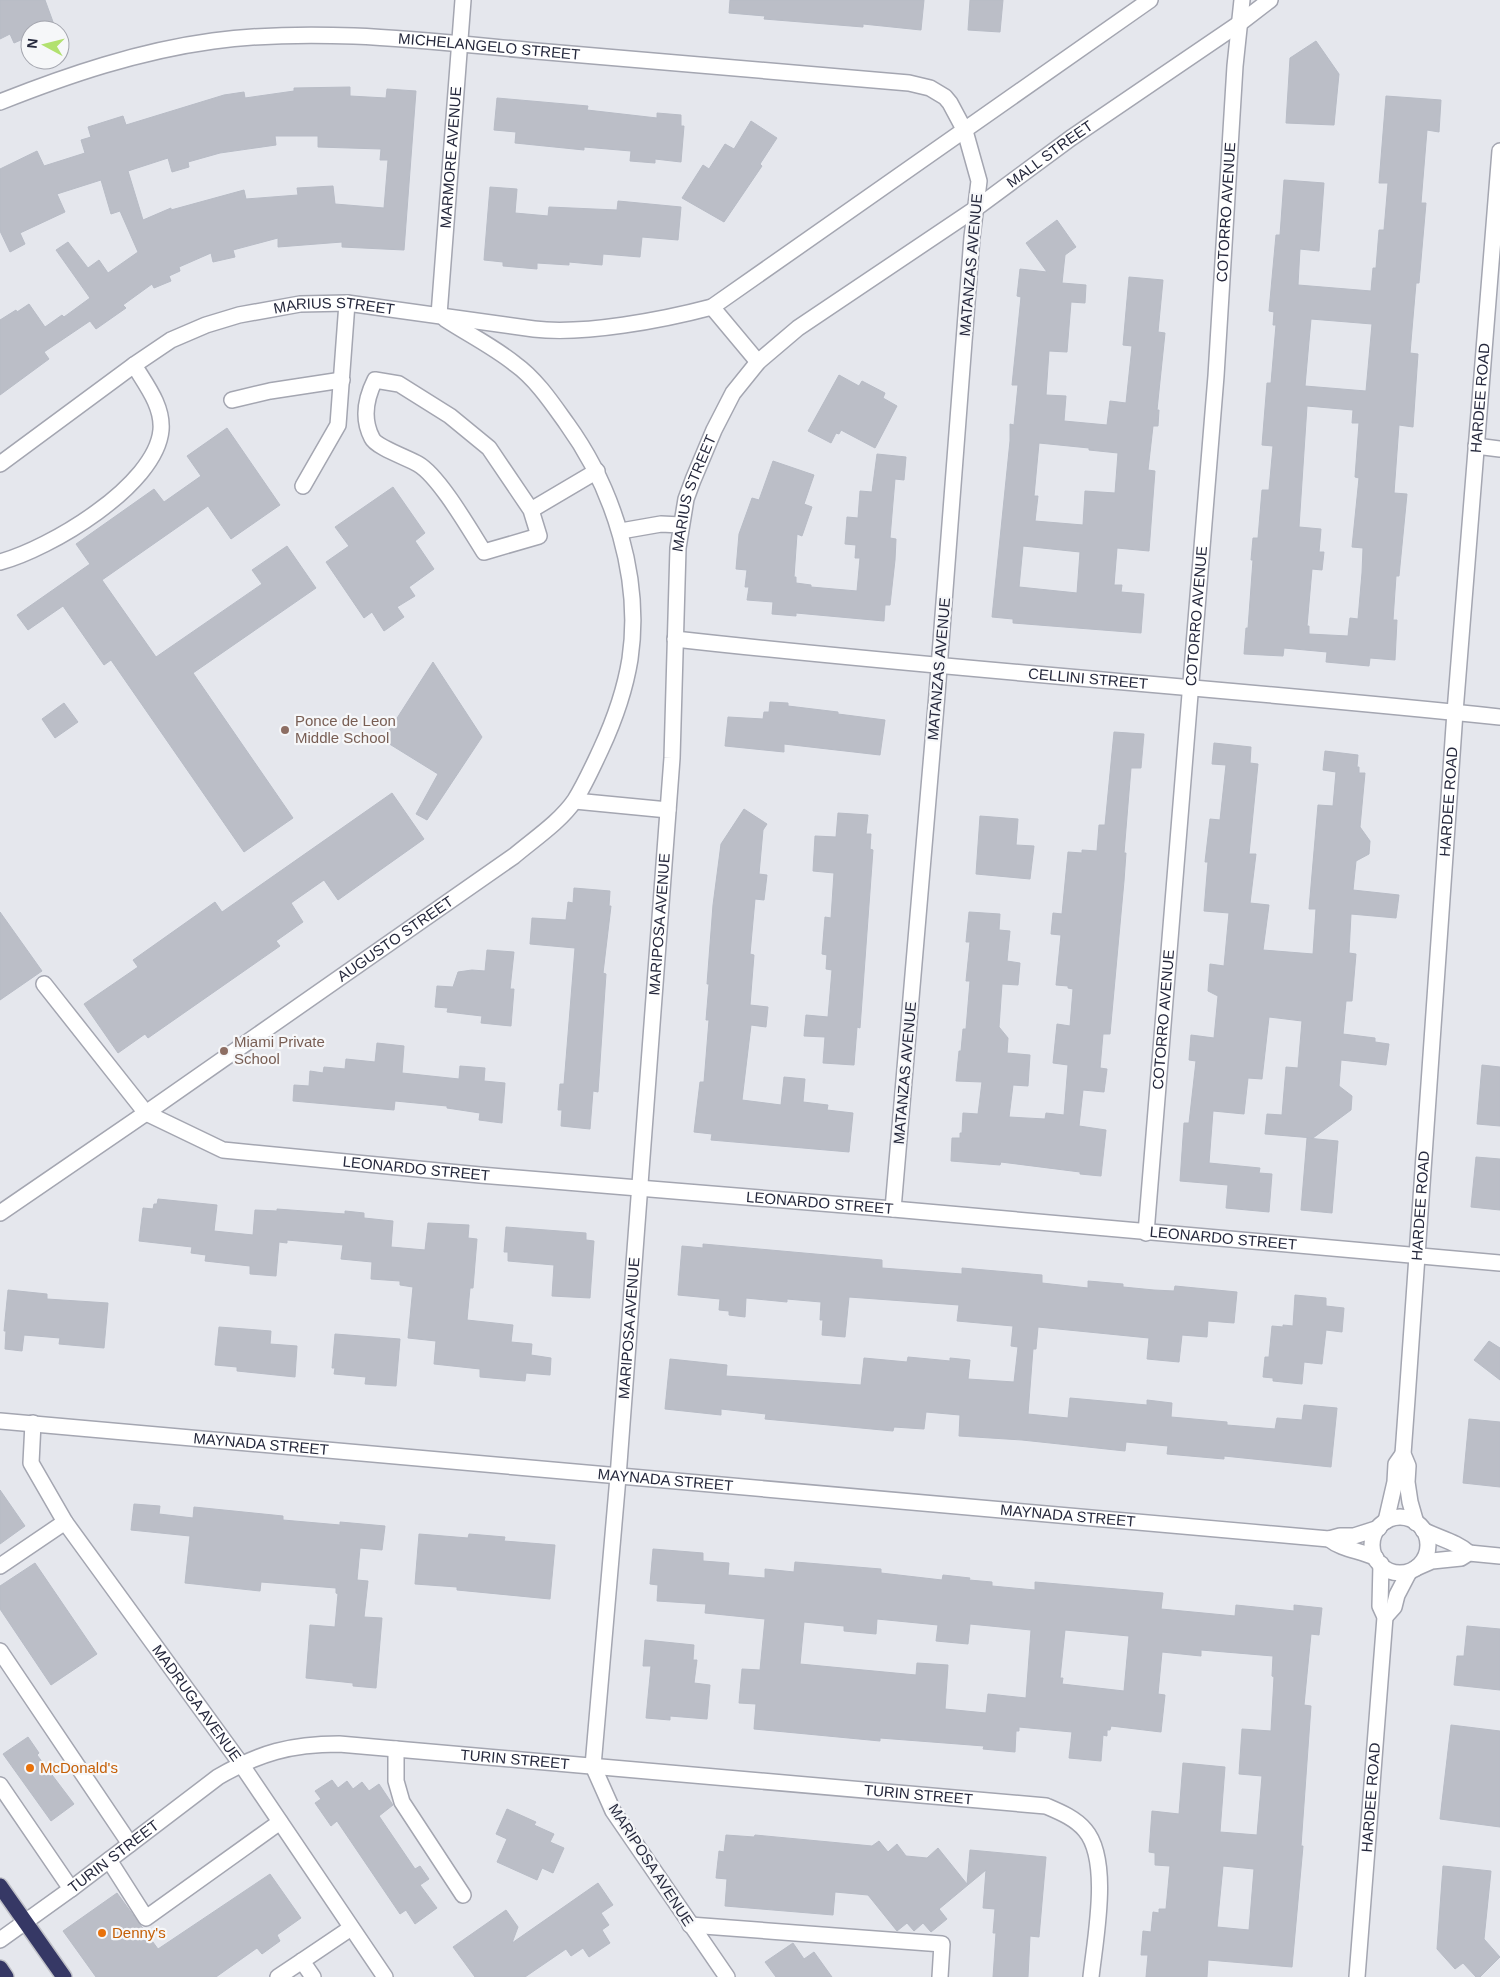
<svg xmlns="http://www.w3.org/2000/svg" width="1500" height="1977" font-family="Helvetica,sans-serif">
<rect width="100%" height="100%" fill="#e5e7ed"/>
<!-- building -->
<path fill="#bbbec7" stroke="#b8bcc6" fill-rule="evenodd" d="M0,0H45L56,30H30V36L14,43L10,34L0,39Z
M730,0H924L921,30L863,24V27L764,19L765,16L729,13Z
M970,0H1003L1000,32L968,30Z
M1316,41L1339,74L1334,125L1286,123L1290,58Z
M350,87V96L386,98L387,89L416,91L404,250L342,247V242L278,247V238L233,250L235,257L213,262L211,253L179,267L180,271L169,276L171,281L154,288L152,284L123,305L126,308L96,329L90,321L44,352L49,359L0,395V320L16,310L17,312L29,304L45,327L62,315L64,317L90,298L56,250L68,242L88,268L99,260L108,273L138,252L120,211L111,214L101,180L57,194L65,212L20,233L25,244L10,252L0,231V169L37,151L44,166L85,153L81,140L91,137L88,127L123,116L126,125L224,95L244,92L245,98L294,91V88ZM275,136H318V147L381,149L380,160H388L384,208L335,204L333,186L297,188L298,195L246,199L244,190L171,210V208L143,220L128,171L168,158L172,172L189,167L188,162L220,153L276,145Z
M1386,96L1441,100L1439,132L1427,130L1421,203H1426L1419,283H1416L1410,353L1418,354L1413,427L1399,425L1394,493L1407,494L1399,576H1396L1393,620H1397L1395,660L1370,658L1369,666L1326,662L1327,652L1284,648L1283,656L1244,654L1246,628H1248L1253,560H1251L1253,538H1258L1262,490H1269L1273,446L1262,445L1267,383H1271L1276,325H1273L1274,312L1269,311L1276,235H1280L1284,180L1324,183L1319,251L1300,249L1298,285L1371,291L1373,268H1376L1379,230H1384L1388,183H1379ZM1311,319L1372,324L1366,391L1305,386ZM1307,406L1353,410L1352,423H1359L1355,477L1359,478L1352,547L1363,548L1362,573L1358,619L1350,618L1348,636L1309,634V626H1307L1312,569L1322,570L1324,552H1319L1321,529L1299,527Z
M497,98L588,106L587,110L657,118V113L681,115V126H684L681,162L655,159V163L630,161L631,151L584,147V150L515,143L516,132L494,130Z
M751,121L777,138L760,164L762,166L724,222L682,198L703,165L709,169L725,144L734,149Z
M490,187L517,189L515,213L548,216L549,207L617,210L618,201L681,207L678,240L642,237L640,257L603,254L602,265L569,262V265L537,263V269L503,266V262L484,260Z
M1057,220L1076,247L1065,255L1062,283L1086,285L1085,303L1071,302L1067,352L1049,351L1046,395L1066,396L1064,421L1107,425L1110,401L1126,403L1132,346L1123,345L1129,277L1163,280L1158,332L1165,333L1157,410H1159L1158,426H1153L1148,470L1155,471L1149,551L1117,548L1114,585H1122L1121,592L1144,594L1141,633L1013,623V619L992,617L1010,441V424L1014,425L1018,385H1012L1021,297L1017,296L1020,269L1047,272L1026,243ZM1039,443L1089,448V450L1118,453L1115,493L1085,491L1083,525L1035,521L1038,496H1034ZM1023,546L1080,552L1077,593L1019,587Z
M839,375L859,386L862,381L885,393L883,398L897,406L875,448L841,430L839,434L836,433L831,443L808,431Z
M227,428L280,505L231,539L208,506L102,580L156,657L262,584L252,570L287,546L316,588L193,673L293,818L244,852L111,660L104,665L63,606L28,630L17,615L90,564L76,544L154,489L164,502L201,476L187,456Z
M877,454L906,457L904,480L895,479L890,538L896,539L895,560L890,605H885L884,621L796,613V616L772,614L773,602L747,600L749,587H745L747,570L736,569L739,534L752,498L759,500L773,461L814,475L804,504L812,507L802,536L797,534L794,577H796V583L811,585V587L857,591L860,558H855L856,545L845,544L847,517L858,518L860,491L872,492Z
M393,487L425,533L415,541L434,569L409,587L415,596L397,607L404,617L384,631L372,612L364,618L326,562L349,546L335,527Z
M433,662L482,737L427,820L416,814L438,774L383,740Z
M770,702L788,703V706L838,712V714L885,720L880,755L784,744V752L725,746L728,717L763,719L764,712H769Z
M64,703L78,722L55,738L42,719Z
M1114,732L1144,734L1141,768H1131L1124,853H1126L1124,881L1110,1034H1103L1100,1068L1107,1069L1104,1092L1083,1090L1079,1126L1106,1130L1101,1176L1080,1174V1172L1001,1162L1000,1165L951,1161L952,1138H960V1133H962L963,1113L978,1114L982,1082L956,1081L959,1051H961L963,1029H966L970,981H966L970,942H966L969,912L1000,914L999,930L1010,931L1007,961L1020,963L1018,985L1002,984L999,1027L1008,1038L1007,1053L1030,1055L1028,1086L1013,1085L1009,1117L1045,1119L1046,1113L1064,1115L1068,1065L1053,1063L1057,1024L1070,1026L1073,989L1068,988V986L1056,985L1061,935L1051,934L1053,913L1062,914L1068,852L1082,853V850L1097,851L1099,825H1105Z
M1214,743L1251,747L1250,763L1258,764L1249,854H1256L1250,903L1269,905L1263,950L1313,954L1316,909H1309L1318,805L1333,806L1336,772L1323,770L1325,751L1358,755L1357,767H1359V773H1365L1360,827L1370,841L1369,854L1356,861L1353,890L1399,895L1396,918L1351,914L1349,953L1356,954L1352,1001H1346L1343,1034L1375,1038V1042L1389,1044L1386,1065L1341,1060L1339,1086L1352,1096L1351,1110L1313,1138L1265,1134L1267,1114L1282,1115L1286,1067L1298,1068L1302,1021L1269,1017L1262,1079L1248,1078L1244,1114L1213,1111L1209,1163L1260,1168L1259,1173L1272,1174L1269,1212L1226,1208L1228,1185L1180,1181L1184,1123H1189L1196,1061L1189,1060L1191,1035L1214,1038L1218,996L1208,991L1210,964L1224,966L1229,913L1204,911L1208,862H1205L1210,819L1220,820L1226,765L1212,764Z
M392,793L424,839L338,900L324,880L291,903L303,922L276,941L280,946L148,1038L145,1034L118,1053L84,1004L138,967L133,960L215,902L222,912Z
M744,809L767,824L763,830L759,874L767,875L764,900L755,899L750,954L754,955L750,1005L768,1007L766,1027L751,1025L742,1100L781,1105L784,1077L805,1079L803,1102L828,1105L827,1110L853,1113L849,1152L711,1140L712,1134L694,1132L700,1082H704L709,1020H706L709,984H707L713,905L721,844Z
M838,813L868,815L866,834H871L870,849L873,850L860,1028L857,1027L854,1065L823,1063L825,1037L804,1036L806,1015L828,1017L832,970L826,969L827,955L822,954L825,917L831,918L834,873L813,871L815,836L836,837Z
M980,816L1018,819L1016,845L1034,846L1030,879L976,874Z
M574,888L610,891L609,906H611L603,973L606,974L598,1092L593,1091L590,1129L561,1126L562,1110H558L560,1084H564L575,948L530,944L532,918L566,920L568,902L573,903Z
M0,912L42,971L0,1000Z
M487,950L514,952L510,989H514L511,1026L481,1023L482,1016L447,1012L448,1008L435,1007L437,986L453,987L458,972L472,970L485,971Z
M377,1043L404,1046L402,1073L459,1079L460,1066L485,1068L484,1081L505,1083L502,1123L479,1120L480,1113L447,1108V1106L395,1101L394,1110L293,1101L294,1085L309,1086L310,1071L323,1073L324,1067L345,1069L346,1059L375,1062Z
M1482,1065L1500,1067V1126L1477,1124Z
M1307,1138L1338,1141L1332,1213L1301,1210Z
M1476,1157L1500,1159V1210L1471,1207Z
M158,1199L217,1205L214,1231L253,1235L255,1210L277,1211V1209L345,1214V1211L364,1213V1218L393,1221L391,1247L425,1250L428,1223L469,1225L468,1238L477,1239L473,1288H470L467,1320L513,1325L511,1342L532,1344L531,1355L551,1358L550,1375L526,1373L525,1381L480,1377V1369L434,1364L436,1341L408,1338L413,1287L400,1285V1281L371,1279L372,1262L341,1259L343,1245L287,1240V1243L279,1242L276,1276L250,1274V1266L205,1261L206,1255L191,1253L192,1247L139,1241L143,1208L153,1209L154,1204H157Z
M506,1227L586,1233V1240L594,1241L590,1298L552,1296L554,1265L508,1261V1252H504Z
M703,1244L882,1260V1268L962,1274V1268L1042,1275V1283L1088,1288V1281L1123,1284V1287L1154,1290L1174,1291L1175,1286L1237,1292L1234,1323L1208,1321L1207,1337L1182,1335L1179,1362L1147,1359L1149,1338L1038,1327L1036,1349H1033L1028,1414L1068,1418L1070,1398L1147,1405V1400L1172,1403L1171,1417L1227,1422V1425L1275,1429L1277,1418L1302,1420L1304,1405L1337,1408L1331,1467L1224,1456V1459L1167,1454L1168,1446L1126,1442L1125,1451L1022,1440L959,1436L960,1415L926,1412L924,1429L894,1427L893,1431L765,1419L766,1414L721,1409V1415L665,1409L670,1359L727,1365L726,1376L861,1385L864,1358L907,1362L908,1357L950,1361V1358L970,1360L968,1379L1014,1382L1018,1347L1011,1346L1013,1326L957,1321L959,1305L849,1297L845,1337L822,1335L823,1320H820L821,1302L787,1299V1302L746,1298L745,1317L729,1315V1311L719,1310L720,1299L678,1295L682,1246L703,1248Z
M8,1290L47,1294V1299L108,1303L104,1348L59,1344L60,1338L24,1335L22,1351L5,1349L6,1331H4Z
M1295,1295L1326,1298V1306L1344,1308L1342,1332L1326,1330L1322,1364L1304,1362L1302,1384L1273,1381V1378L1263,1377L1265,1357H1269L1272,1326L1283,1327V1325L1293,1326Z
M219,1327L271,1331L270,1344L297,1346L295,1377L237,1371V1367L215,1365Z
M335,1334L400,1339L396,1386L365,1384L366,1377L334,1374L335,1368H332Z
M1489,1341L1500,1348V1380L1474,1360Z
M1469,1419L1500,1422V1487L1463,1483Z
M0,1490L25,1526L0,1544Z
M134,1504L160,1506L159,1514L193,1518L194,1507L283,1516V1520L340,1525V1522L385,1526L382,1550L360,1548L357,1580L368,1581L364,1617L382,1618L376,1688L353,1686V1683L306,1678L310,1625L335,1627L338,1594L336,1593V1588L261,1582L260,1591L185,1583L190,1536L131,1530Z
M419,1534L468,1538L469,1534L505,1537L504,1541L555,1545L550,1599L457,1590V1587L415,1584Z
M653,1549L703,1553V1561L729,1563L728,1575L765,1578V1569L794,1572L795,1562L881,1569V1573L942,1580L943,1575L970,1578L969,1580L992,1582V1586L1035,1590V1582L1163,1593L1161,1609L1235,1616L1236,1605L1294,1611V1605L1322,1608L1319,1635L1311,1634L1304,1705L1311,1706L1301,1846H1303L1292,1967L1208,1960L1207,1977H1146L1148,1955H1141L1143,1931L1151,1932L1153,1912L1159,1913V1909H1166L1170,1866L1155,1865V1853L1149,1852L1152,1811L1179,1814L1183,1763L1225,1767L1220,1832L1257,1835L1262,1776L1239,1774L1242,1729L1271,1731L1274,1677L1272,1676L1273,1656L1201,1650V1656L1162,1652L1158,1694L1165,1695L1161,1732L1111,1726L1110,1730H1107V1736L1103,1735L1101,1761L1069,1758L1072,1732L1019,1727V1731H1016L1015,1752L983,1749L984,1746L880,1738V1741L754,1729L756,1704L739,1703L742,1669L760,1670L765,1619L705,1613L706,1604L657,1601L658,1585L650,1584ZM877,1619L938,1625L936,1641L968,1644L970,1624L1031,1630L1026,1698L988,1694L986,1713L945,1709L948,1665L917,1663L916,1675L800,1664L804,1622L844,1626V1631L876,1634ZM1065,1630L1129,1636L1124,1691L1062,1684L1063,1678H1060ZM1223,1866L1254,1869L1249,1930L1217,1927Z
M35,1563L97,1654L51,1685L0,1609V1586Z
M1467,1626L1500,1629V1690L1454,1685L1457,1656H1464Z
M645,1640L694,1645L693,1660H697L694,1683L710,1685L707,1719L670,1716V1720L646,1718L651,1666H643Z
M1451,1725L1500,1731V1827L1440,1819Z
M28,1737L39,1753L37,1755L74,1804L51,1821L3,1754Z
M332,1780L338,1788L347,1781L353,1789L362,1782L369,1791L379,1784L393,1805L379,1816L415,1869L420,1866L429,1879L420,1885L437,1908L415,1924L406,1910L400,1914L337,1821L331,1826L315,1803L321,1799L315,1791Z
M507,1809L536,1822L534,1825L554,1834L550,1842L564,1848L553,1873L542,1868L537,1880L497,1862L507,1839L496,1834Z
M726,1835L754,1837L755,1835L872,1846L879,1841L888,1852L897,1844L906,1856L927,1858L938,1848L967,1884L970,1850L1046,1857L1039,1937L1030,1936L1028,1977H993L996,1933H993L995,1909L983,1908L986,1870L939,1909L947,1919L931,1932L923,1923L914,1931L907,1923L897,1931L868,1895L835,1892L833,1915L725,1906L727,1879L716,1878L719,1851L724,1852Z
M1443,1866L1491,1871L1484,1939L1500,1957L1480,1977H1476L1463,1963L1455,1969L1437,1949Z
M270,1874L301,1918L277,1935L280,1941L262,1954L257,1948L216,1977H96L63,1931L117,1893L158,1949Z
M598,1883L613,1905L601,1913L609,1925L602,1930L610,1943L589,1957L583,1948L571,1956L566,1949L525,1977H475L453,1947L506,1910L518,1927L512,1943Z
M793,1943L804,1959L814,1952L832,1977H776L765,1962Z"/>
<g fill="none" stroke-linecap="round" stroke-linejoin="round">
<defs>
<g id="minor">
<path id="s1" d="M0,102C68,75 139,51 213,41C320,27 428,41 536,51C660,62 784,73 909,83L930,88L945,97L950,103L965,131L979,181L972,237L937,694L893,1209"/>
<path d="M712,307L758,362"/>
<path id="s2" d="M439,315L463,0"/>
<path d="M232,400L270,391L342,380"/>
<path d="M1476,446L1500,449"/>
<path id="s3" d="M0,464L134,365L171,340L206,325L239,315L300,304L347,303L534,329C584,335 663,320 712,307L1150,0"/>
<path d="M303,486L338,425L347,303"/>
<path d="M531,510L489,448L450,416L399,384L375,380C366,398 362,419 372,438C376,447 408,458 418,464C439,476 470,530 484,552L539,536L531,510L597,471"/>
<path d="M621,531L661,524L681,525"/>
<path d="M0,562C49,549 156,486 161,430C163,406 146,385 134,365"/>
<path id="s4" d="M675,639C950,670 1225,688 1500,717"/>
<path d="M575,801L668,810"/>
<path id="s5" d="M44,984L146,1113L223,1150L480,1175L893,1209L1500,1263"/>
<path id="s6" d="M0,1213L146,1113L514,856C534,839 560,822 575,800C585,784 593,766 601,749C614,721 625,690 630,659C642,579 614,489 567,424C552,403 536,379 515,364C494,347 468,334 445,319"/>
<path id="s7" d="M1146,1233L1216,376L1235,66L1242,0"/>
<path id="s8" d="M0,1421L1329,1539L1340,1536H1354L1379,1528"/>
<path id="s9" d="M33,1423L31,1463L65,1522L241,1764L385,1977"/>
<circle cx="1400" cy="1545" r="28"/>
<path d="M1386,1521L1395,1482L1396,1464L1403,1454"/>
<path id="s10" d="M1416,1523L1410,1502L1407,1482L1408,1466L1403,1454L1407,1399L1455,712L1500,151"/>
<path d="M1423,1530C1438,1538 1457,1542 1469,1553"/>
<path d="M1329,1539C1343,1550 1360,1550 1376,1558"/>
<path d="M0,1566L65,1522"/>
<path d="M1416,1568L1432,1561L1461,1558L1469,1553L1500,1556"/>
<path d="M1385,1617L1394,1607L1397,1595L1409,1572"/>
<path d="M0,1651L130,1844"/>
<path d="M396,1749V1781L402,1802L463,1895"/>
<path d="M0,1785L71,1889"/>
<path d="M109,1860L146,1918L280,1822"/>
<path d="M690,1925L942,1944L940,1977"/>
<path id="s11" d="M0,1940L71,1889L218,1777C259,1753 291,1744 339,1744L1046,1806C1060,1812 1075,1818 1085,1830C1111,1860 1095,1939 1091,1977"/>
<path d="M278,1977L302,1961"/>
<path d="M313,1977L302,1961L351,1928"/>
<path id="s12" d="M727,1977L613,1811L593,1766L618,1477L672,758L678,548L686,499L693,480L714,430L733,393L758,362L798,328L975,209L1071,138L1240,23L1270,0"/>
<path id="s13" d="M1357,1977L1385,1617L1380,1606L1381,1564"/>
</g>
<path id="highway" d="M0,1886L64,1977
M0,1968L6,1977"/>
</defs>
<!-- minor casing -->
<use href="#minor" stroke="#a4a6b1" stroke-width="18"/>
<!-- highway casing -->
<use href="#highway" stroke="#c2c3c9" stroke-width="18"/>
<!-- minor -->
<use href="#minor" stroke="#fff" stroke-width="15"/>
<!-- highway -->
<use href="#highway" stroke="#363865" stroke-width="15"/>
</g>
<!-- markers -->
<g fill="#8d6e63" stroke="#f6f7f9" stroke-width="2">
<circle cx="285" cy="730" r="5"/>
<circle cx="224" cy="1051" r="5"/>
</g>
<g fill="#e8710a" stroke="#f6f7f9" stroke-width="2">
<circle cx="30" cy="1768" r="5"/>
<circle cx="102" cy="1933" r="5"/>
</g>
<g text-anchor="middle" stroke-width="4.5" stroke-linejoin="round" paint-order="stroke">
<!-- street labels -->
<g font-size="15" fill="#26293d" stroke="#f6f7f9">
<text dy="5" stroke="none"><textPath href="#s1" startOffset="499">MICHELANGELO STREET</textPath></text>
<text dy="5" stroke="none"><textPath href="#s12" startOffset="2036">MALL STREET</textPath></text>
<text dy="5" stroke="none"><textPath href="#s2" startOffset="158">MARMORE AVENUE</textPath></text>
<text dy="5" stroke="none"><textPath href="#s7" startOffset="1024">COTORRO AVENUE</textPath></text>
<text transform="translate(971 265) rotate(-85)" y="5">MATANZAS AVENUE</text>
<text dy="5" stroke="none"><textPath href="#s3" startOffset="380">MARIUS STREET</textPath></text>
<text dy="5" stroke="none"><textPath href="#s10" startOffset="1130">HARDEE ROAD</textPath></text>
<text dy="5" stroke="none"><textPath href="#s12" startOffset="1529">MARIUS STREET</textPath></text>
<text dy="5" stroke="none"><textPath href="#s7" startOffset="619">COTORRO AVENUE</textPath></text>
<text transform="translate(939 669) rotate(-85)" y="5">MATANZAS AVENUE</text>
<text dy="5" stroke="none"><textPath href="#s4" startOffset="415">CELLINI STREET</textPath></text>
<text dy="5" stroke="none"><textPath href="#s10" startOffset="725">HARDEE ROAD</textPath></text>
<text dy="5" stroke="none"><textPath href="#s12" startOffset="1095">MARIPOSA AVENUE</textPath></text>
<text dy="5" stroke="none"><textPath href="#s6" startOffset="481">AUGUSTO STREET</textPath></text>
<text dy="5" stroke="none"><textPath href="#s7" startOffset="214">COTORRO AVENUE</textPath></text>
<text transform="translate(905 1073) rotate(-85)" y="5">MATANZAS AVENUE</text>
<text dy="5" stroke="none"><textPath href="#s5" startOffset="444">LEONARDO STREET</textPath></text>
<text dy="5" stroke="none"><textPath href="#s5" startOffset="849">LEONARDO STREET</textPath></text>
<text dy="5" stroke="none"><textPath href="#s10" startOffset="320">HARDEE ROAD</textPath></text>
<text dy="5" stroke="none"><textPath href="#s5" startOffset="1254">LEONARDO STREET</textPath></text>
<text dy="5" stroke="none"><textPath href="#s12" startOffset="690">MARIPOSA AVENUE</textPath></text>
<text dy="5" stroke="none"><textPath href="#s8" startOffset="262">MAYNADA STREET</textPath></text>
<text dy="5" stroke="none"><textPath href="#s8" startOffset="668">MAYNADA STREET</textPath></text>
<text dy="5" stroke="none"><textPath href="#s8" startOffset="1072">MAYNADA STREET</textPath></text>
<text dy="5" stroke="none"><textPath href="#s9" startOffset="332">MADRUGA AVENUE</textPath></text>
<text dy="5" stroke="none"><textPath href="#s11" startOffset="576">TURIN STREET</textPath></text>
<text dy="5" stroke="none"><textPath href="#s11" startOffset="981">TURIN STREET</textPath></text>
<text dy="5" stroke="none"><textPath href="#s13" startOffset="180">HARDEE ROAD</textPath></text>
<text dy="5" stroke="none"><textPath href="#s11" startOffset="141">TURIN STREET</textPath></text>
<text transform="translate(651 1865) rotate(57)" y="5">MARIPOSA AVENUE</text>
</g>
<!-- education labels -->
<g font-size="15" fill="#785e54" stroke="#f6f7f9" text-anchor="start">
<text x="295" y="726">Ponce de Leon<tspan x="295" dy="17">Middle School</tspan></text>
<text x="234" y="1047">Miami Private<tspan x="234" dy="17">School</tspan></text>
</g>
<!-- food labels -->
<g font-size="15" fill="#c56008" stroke="#f6f7f9" text-anchor="start">
<text x="40" y="1773">McDonald's</text>
<text x="112" y="1938">Denny's</text>
</g>
</g>
<!-- north arrow -->
<g transform="translate(45 45) rotate(277)"><circle r="24" fill="#f6f7f9" stroke="#a3a5ae"/>
<path d="M0-4L9 19L0 12L-9 19Z" fill="#b2e16f"/>
<text y="-8" font-size="14" font-weight="bold" text-anchor="middle" fill="#26293d">N</text>
</g>
</svg>
